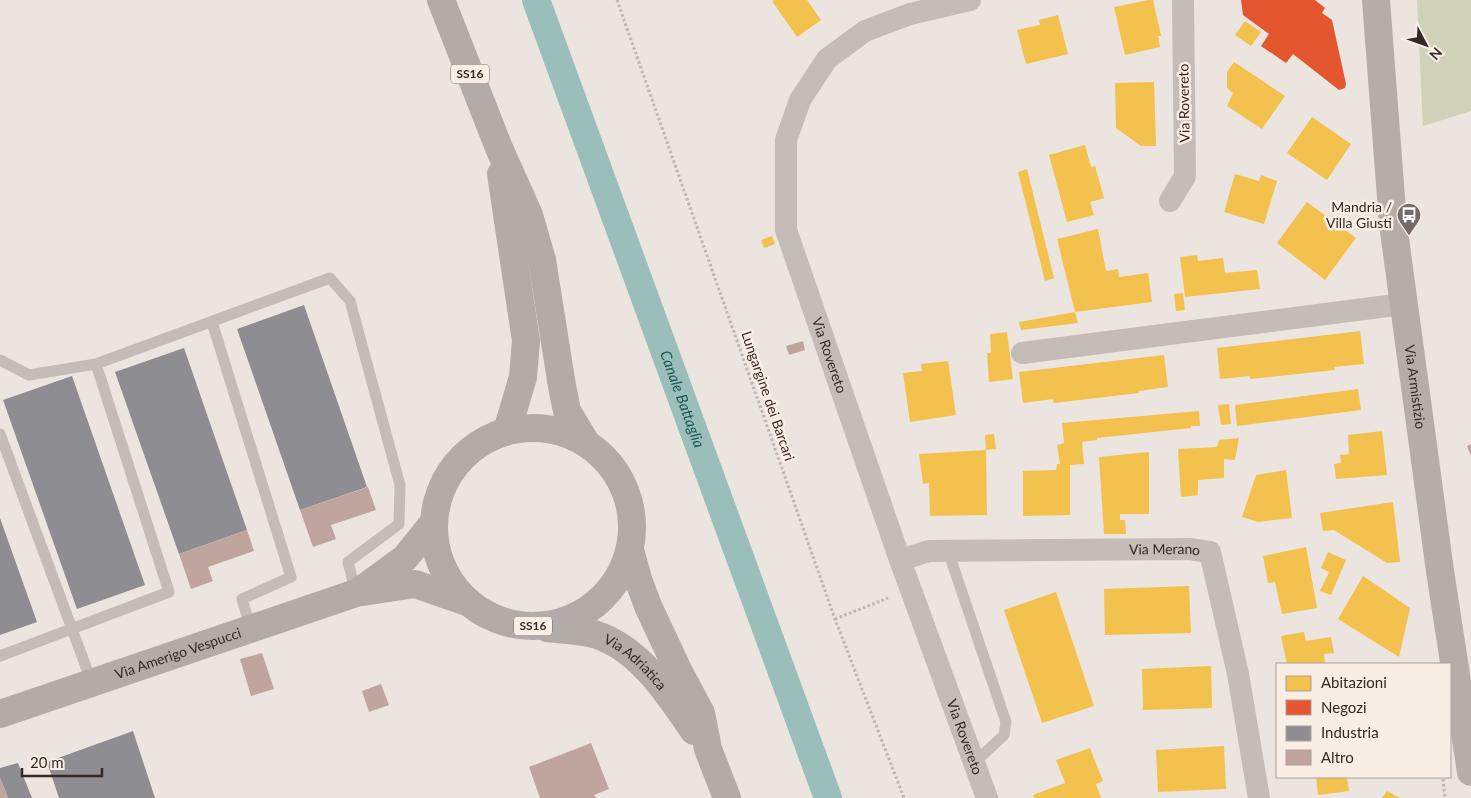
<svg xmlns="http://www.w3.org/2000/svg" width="1471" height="798" font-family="Lato,sans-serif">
<rect width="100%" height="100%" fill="#ece4de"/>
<!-- green -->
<path fill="#cfd1b8" d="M1417,0H1471V111L1423,126Z"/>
<!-- homes -->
<path fill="#f2c14e" d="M774,0H807L821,20L797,37L772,1Z
M1149,0H1153L1161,36H1158L1160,47L1125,55L1114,7Z
M1058,15L1068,54L1026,64L1017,30L1040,25L1039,20Z
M1245,21L1261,32L1251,46L1235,35Z
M1234,62L1285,96L1262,129L1227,106L1233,93L1227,88V72Z
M1154,82L1156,146H1141L1116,128L1115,83Z
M1312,117L1351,144L1327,180L1287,153Z
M1085,145L1091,167L1095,166L1104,198L1090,202L1094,215L1067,222L1049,155Z
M1027,169L1054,278L1045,281L1018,172Z
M1235,174L1259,181L1261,175L1277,181L1264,224L1224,212Z
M1307,202L1356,238L1325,280L1277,243Z
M1098,229L1106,271L1118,269L1119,277L1148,273L1152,302L1075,312L1057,239Z
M772,236L775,244L764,248L761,240Z
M1197,255L1198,261L1223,258L1225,273L1257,270L1260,289L1185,297L1180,257Z
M1183,293L1185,310L1176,311L1174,294Z
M1075,312L1078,323L1021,330L1019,322Z
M1360,331L1364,364L1334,367L1335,370L1250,379V376L1220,379L1217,348Z
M1007,332L1013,379L989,382L987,353H991L990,334Z
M1164,355L1168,387L1139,391V393L1054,403L1053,399L1023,403L1019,372Z
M948,361L956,415L910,422L903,373L922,371L921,364Z
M1358,389L1361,410L1237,426L1235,405Z
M1229,404L1231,424L1221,425L1218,405Z
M1199,411L1200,426H1191V428L1097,438V440L1082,442L1084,464L1070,465V515L1023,516V471L1056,470L1057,464H1060L1057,445L1064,443L1062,423Z
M1382,431L1387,475L1336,479L1334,464L1341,463L1340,455L1349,454L1348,435Z
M994,434L996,449L986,450L987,515L930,516L929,483L923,484L919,454L986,450L985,435Z
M1239,438L1235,460L1224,459V478L1198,480V495L1181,497L1178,449L1217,447L1219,440Z
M1149,452V514H1120V520H1125L1126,534H1104L1099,457Z
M1286,470L1292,518L1258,522L1242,517L1256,475Z
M1393,502L1400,562L1387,563L1334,530L1323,531L1320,513Z
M1306,547L1317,608L1282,614L1275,582L1268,583L1263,556Z
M1328,552L1346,560L1331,595L1320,591L1329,572L1321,568Z
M1363,576L1410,608L1399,657L1338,619Z
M1189,586L1191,633L1105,635L1104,589Z
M1056,592L1094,706L1042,723L1004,610Z
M1304,632L1306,641L1331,637L1334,653L1324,654L1325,664H1287L1281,636Z
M1211,666L1212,708L1143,710L1142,669Z
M1224,746L1226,789L1158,792L1156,750Z
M1090,748L1103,781L1096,784L1101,798H1034L1033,795L1065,783L1056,760Z
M1316,777H1347L1349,791L1318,795Z
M1387,791L1400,798H1382Z"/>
<!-- shops -->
<path fill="#e4572e" d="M1241,0H1315L1325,8L1322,13L1332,20L1346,84L1345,88L1339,90L1293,54L1286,63L1261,46L1269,34L1243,15Z"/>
<!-- industry -->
<path fill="#8d8d92" d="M304,305L367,487L300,510L237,329Z
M184,348L247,530L179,554L115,372Z
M72,376L145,585L77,609L3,400Z
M0,518L37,622L0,635Z
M133,731L155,798H59L47,762Z
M18,763L32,798H8L0,778V768Z"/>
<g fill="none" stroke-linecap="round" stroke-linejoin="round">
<!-- canal -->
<path stroke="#9abfbb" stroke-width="28" id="s1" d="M536,0L828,798"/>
</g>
<!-- building -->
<path fill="#c0a59f" d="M803,341L805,350L789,355L786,346Z
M1471,444V456L1467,446Z
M368,487L376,510L331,525L336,539L313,547L300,510Z
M247,530L254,551L208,567L213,581L191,589L179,554Z
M262,653L274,689L251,696L240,659Z
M381,684L389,705L369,712L362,691Z
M591,743L609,789L594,795L596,798H540L529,767Z
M0,778L8,798H0Z"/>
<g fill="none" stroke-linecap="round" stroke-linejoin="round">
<!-- path -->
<path stroke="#beb5b0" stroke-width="3" stroke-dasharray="2.5 2.5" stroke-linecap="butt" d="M617,0L835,619L904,798
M835,619L888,598
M1443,779L1445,798"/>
<!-- lane -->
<path stroke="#c5bcb7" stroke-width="11" d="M212,322L291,577L242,599L251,629
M0,360L29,375L96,364L330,278L350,301L400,485L399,524L348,562L356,593
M0,434L92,683
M948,551L1006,722L1004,735L974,763
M0,656L169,592L96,364"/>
<!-- street -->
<g stroke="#c5bcb7" stroke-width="22">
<path id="s2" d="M970,0L910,14L865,31L827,59L800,100L786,140V230L900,560L987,798"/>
<path d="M1170,201L1185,176L1183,0"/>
<path d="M1022,353L1403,304"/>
<path id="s3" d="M900,560L929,551L1189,549L1210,552L1238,674L1259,798"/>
</g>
<!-- secondary -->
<path stroke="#b6ada8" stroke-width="28" id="s4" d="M1376,0L1393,224L1440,571L1471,772"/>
<!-- primary -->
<g stroke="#b3aba7" stroke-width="28">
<path d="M441,0L499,148L529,215L542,260L562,386L567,411L585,441"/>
<path d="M501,174L526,341L523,377L507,431"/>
<circle cx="533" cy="527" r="99"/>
<path d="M630,550L638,579L648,606L678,670L701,713L708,749L727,798"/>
<path d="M361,590L405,558L434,522"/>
<path id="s5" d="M547,628C563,630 582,630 597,635C641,650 669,695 694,731"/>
<path id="s6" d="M0,714L356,593L415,584L467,602"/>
</g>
</g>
<!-- icons -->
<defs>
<symbol id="bus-pin" viewBox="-11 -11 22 30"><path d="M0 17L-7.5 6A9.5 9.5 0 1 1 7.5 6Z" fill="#756a66" stroke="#f9eee5"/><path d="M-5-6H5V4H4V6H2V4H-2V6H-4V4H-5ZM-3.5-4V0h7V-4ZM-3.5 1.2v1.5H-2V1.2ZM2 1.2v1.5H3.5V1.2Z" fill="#fff"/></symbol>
</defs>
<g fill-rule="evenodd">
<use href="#bus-pin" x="1395" y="201" width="28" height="38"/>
</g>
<g text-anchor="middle" stroke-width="5" stroke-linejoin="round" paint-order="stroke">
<!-- shield labels -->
<g fill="#f9eee5" stroke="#70645f" stroke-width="1">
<rect x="451" y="64.5" width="38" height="19" rx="4"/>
<rect x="514" y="616.5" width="38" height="19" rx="4"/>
</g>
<g font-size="12" font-weight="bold" fill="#352926">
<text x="470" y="78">SS16</text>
<text x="533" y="630">SS16</text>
</g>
<!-- street labels -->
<g font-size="14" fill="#352926" stroke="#f9eee5">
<text transform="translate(1184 103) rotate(-91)" y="5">Via Rovereto</text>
<text dy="5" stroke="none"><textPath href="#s2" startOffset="471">Via Rovereto</textPath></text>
<text dy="5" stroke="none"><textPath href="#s4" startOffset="389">Via Armistizio</textPath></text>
<text transform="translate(768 396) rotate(71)" y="5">Lungargine dei Barcari</text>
<text dy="5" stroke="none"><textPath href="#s3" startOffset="266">Via Merano</textPath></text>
<text dy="5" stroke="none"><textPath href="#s6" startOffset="188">Via Amerigo Vespucci</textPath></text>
<text dy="5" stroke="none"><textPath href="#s5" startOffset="98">Via Adriatica</textPath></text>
<text dy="5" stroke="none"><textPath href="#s2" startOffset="876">Via Rovereto</textPath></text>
</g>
<!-- poi labels -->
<g font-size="14" fill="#352926" stroke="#f9eee5" text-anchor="end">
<text x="1392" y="212">Mandria /<tspan x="1392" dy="16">Villa Giusti</tspan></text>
</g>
<!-- water labels -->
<g font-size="15" font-style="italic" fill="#1b5755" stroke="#f9eee5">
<text dy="5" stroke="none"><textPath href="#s1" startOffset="425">Canale Battaglia</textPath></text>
</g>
</g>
<!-- legend -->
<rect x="1276" y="663" width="175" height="115" fill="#f9eee5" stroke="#ab9f99"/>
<rect x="1286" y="676" width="25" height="15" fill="#f2c14e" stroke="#ab9f99"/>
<text x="1321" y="688" font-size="15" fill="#352926">Abitazioni</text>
<rect x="1286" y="700" width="25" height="15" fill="#e4572e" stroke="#ab9f99"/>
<text x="1321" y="713" font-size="15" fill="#352926">Negozi</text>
<rect x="1286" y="726" width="25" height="15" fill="#8d8d92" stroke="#ab9f99"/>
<text x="1321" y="738" font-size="15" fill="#352926">Industria</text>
<rect x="1286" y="750" width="25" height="15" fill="#c0a59f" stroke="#ab9f99"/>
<text x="1321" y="763" font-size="15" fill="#352926">Altro</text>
<!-- north arrow -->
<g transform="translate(1426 45) rotate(131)" stroke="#f9eee5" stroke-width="4" paint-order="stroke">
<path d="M0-4L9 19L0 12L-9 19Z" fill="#352926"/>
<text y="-8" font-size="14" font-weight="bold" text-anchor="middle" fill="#352926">N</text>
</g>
<!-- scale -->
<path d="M22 768v8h80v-8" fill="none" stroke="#352926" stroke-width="2.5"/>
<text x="30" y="768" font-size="15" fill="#352926" stroke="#f9eee5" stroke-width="4" paint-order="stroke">20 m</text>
</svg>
